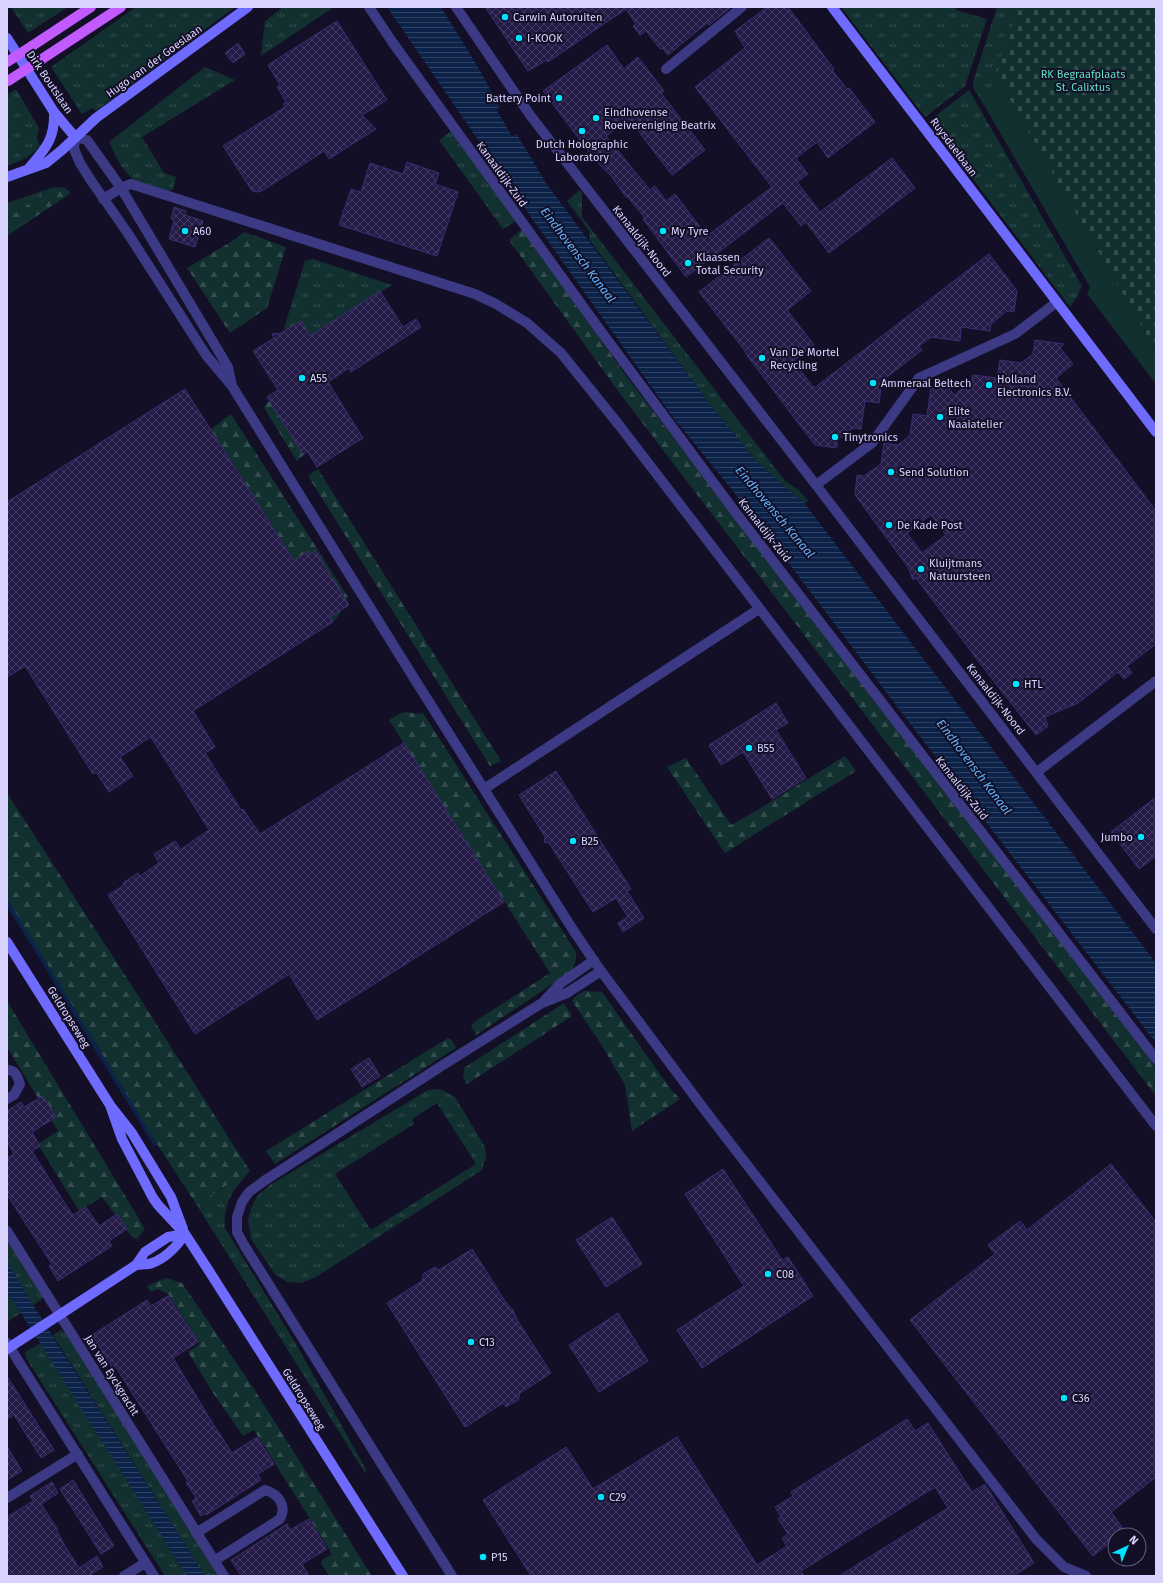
<svg xmlns="http://www.w3.org/2000/svg" width="1163" height="1583" font-family="'Fira Sans',sans-serif">
<defs>
<pattern id="grass-tufts" width="24" height="20" patternUnits="userSpaceOnUse"><rect width="24" height="20" fill="#12302f"/><path d="M3 7l-1-3M5 7V3M7 7l1-3M15 17l-1-3M17 17v-4M19 17l1-3" fill="none" stroke="#344d4e"/></pattern>
<pattern id="forest-firs" width="22" height="20" patternUnits="userSpaceOnUse"><rect width="22" height="20" fill="#12302f"/><path d="M5 1l3.5 6h-7zM16 11l3.5 6h-7z" fill="#344d4e"/></pattern>
<pattern id="cemetery-stones" width="16" height="16" patternUnits="userSpaceOnUse"><rect width="16" height="16" fill="#12302f"/><path d="M2 7V4a2 2 0 0 1 4 0v3zM10 15v-3a2 2 0 0 1 4 0v3z" fill="#344d4e"/></pattern>
<pattern id="water-rules" width="6" height="5" patternUnits="userSpaceOnUse"><rect width="6" height="5" fill="#0c2248"/><path d="M0 2.5h6" fill="none" stroke="#2f4163"/></pattern>
<pattern id="building-cross-hatch" width="8" height="8" patternUnits="userSpaceOnUse"><rect width="8" height="8" fill="#241b47"/><path d="M0 0l8 8M0 8l8-8" fill="none" stroke="#433b63"/></pattern>
</defs>
<rect width="100%" height="100%" fill="#130f26"/>
<!-- grass -->
<path fill="url(#grass-tufts)" fill-rule="evenodd" d="M11,7H68L28,33Z
M136,7H235L96,111L93,108L82,114L51,67Z
M283,7H334L261,56L265,21Z
M841,7H957L956,10L987,19L965,86L925,117Z
M997,7H1020L985,107L973,87V82Z
M205,67L235,80L142,137L164,173L176,177L173,189L169,191L133,180L121,166L109,142Z
M16,89L39,128L37,139L40,146C31,157 20,161 7,166V95Z
M969,90L1082,286L1077,297L1070,307L929,121Z
M451,131L516,221L503,229L439,140Z
M54,187L7,219V203Z
M580,190L582,194V217L785,481L799,490L808,501L805,504L757,462L708,402L589,239L590,232L567,201Z
M313,259L392,285L310,336L288,331L284,328L305,261Z
M440,1089L455,1097L485,1147L486,1157L482,1170L316,1277L301,1283L287,1282L275,1274L251,1239L248,1219L252,1206L258,1195L270,1185L428,1090ZM437,1103L476,1164L371,1230L335,1174L414,1124L412,1119Z
M250,1171C233,1190 223,1202 225,1228L296,1344L367,1471L365,1473L196,1204Z
M7,1239L43,1297L41,1300L33,1305L7,1262Z
M7,1291L21,1313L7,1322Z
M61,1330L67,1335L221,1576H205L53,1335Z
M41,1343L187,1576H165L29,1363L26,1358L25,1352Z"/>
<!-- forest -->
<path fill="url(#forest-firs)" d="M54,187L65,188L71,193L7,236V219Z
M522,229L630,381L1156,1067V1096L618,391L509,240Z
M244,232L286,247L267,308L230,333L187,268L234,240Z
M272,398L309,450L297,461L264,408L266,404Z
M231,414L348,597L339,615L333,622L211,429Z
M318,469L501,761L490,766L308,476Z
M408,712L417,714L423,713L576,952V960L572,971L476,1035L471,1026L474,1022L550,973L389,720L401,713Z
M845,756L856,771L725,853L667,767L686,758L731,825L756,811Z
M7,793L141,1000L250,1171L196,1204L155,1141L7,906Z
M584,991L602,992L669,1087L680,1099L632,1131L625,1085L601,1044L572,1001L576,996Z
M7,1001L141,1222L145,1229L137,1239L132,1237L102,1197L79,1211L38,1144L58,1131L7,1047Z
M564,1003L572,1016L467,1084L463,1077L464,1068Z
M448,1038L452,1040L456,1048L275,1164L266,1151Z
M166,1278L182,1283L254,1389L372,1576H329L321,1563L322,1560L332,1554L254,1430L243,1436L211,1390L188,1352L200,1344L168,1294L158,1289L150,1292L147,1286Z"/>
<!-- cemetery -->
<path fill="url(#cemetery-stones)" d="M1020,7H1156V351L995,74Z"/>
<!-- park -->
<path fill="#12302f" d="M995,74L1156,351V384L1087,294L1090,287L985,107Z"/>
<!-- water -->
<path fill="url(#water-rules)" d="M387,7H441L481,72L492,93L546,183L708,402L757,462L805,504L1156,963V1043L899,709L746,507L672,416L531,217Z
M7,1262L33,1305L205,1576H187L7,1291Z"/>
<!-- pier -->
<path fill="#130f26" d="M501,106L517,133L512,136L496,109Z"/>
<g fill="none" stroke-linecap="round" stroke-linejoin="round">
<!-- stream -->
<path stroke="#0c2248" stroke-width="4" d="M7,902L155,1144"/>
</g>
<!-- building -->
<path fill="url(#building-cross-hatch)" stroke="#3b2d73" fill-rule="evenodd" d="M485,7H731L709,25L707,23L668,55L662,48L660,49L646,31L640,35L633,26L636,24L626,9L548,62L547,60L528,71Z
M767,7H788L834,69L832,70L847,89L849,88L875,122L828,158L817,142L796,158L808,174L797,182L820,212L892,158L915,188L829,253L806,222L801,226L783,203L686,277L643,219L645,218L627,196L626,197L612,177L595,160L543,91L607,45L624,69L638,57L664,91L661,93L705,150L672,175L629,119L606,136L650,190L655,186L666,201L675,194L707,236L772,187L695,87L745,48L735,31Z
M337,21L387,100L362,115L376,129L329,159L324,151L262,191L258,192L252,191L223,146L285,107L283,104L286,102L277,87L280,85L268,65Z
M238,43L245,54L233,63L225,53Z
M407,162L439,173L435,184L458,192L437,256L339,225L351,189L361,192L370,163L403,174Z
M174,207L186,211L185,215L203,221L195,247L169,239L174,220L171,219Z
M769,238L811,291L787,310L814,345L793,361L814,388L989,254L1017,291L1014,312L1007,311L991,324L990,331L961,327L960,341L931,337L919,346L922,350L882,381L879,403L865,401L861,429L853,428L837,440V448L815,445L745,353L746,352L699,292Z
M380,291L403,327L416,319L421,327L351,372L349,368L328,382L363,438L317,467L307,451L303,454L267,397L278,390L253,351L274,338L272,334L281,333L301,321L310,336Z
M1035,340L1064,344L1060,348L1073,364L1056,378L1156,511V644L1127,666L1132,673L1124,679L1118,672L1078,703L1045,717L1048,726L1036,735L982,666L916,578L913,580L908,567L855,495L857,475L864,476L881,464L884,443L898,445L910,435L913,414L927,416L931,387L938,388L945,383L954,395L971,382L973,375L997,378L1000,360L1021,363L1033,354ZM931,515L946,535L922,553L907,533Z
M185,389L294,561L308,551L310,554L315,551L349,605L330,617L333,622L193,711L215,747L205,753L241,810L243,809L260,834L404,743L504,902L317,1020L289,974L195,1034L108,895L124,885L123,883L138,873L140,876L159,863L154,854L175,841L181,849L209,830L151,737L120,757L133,776L109,792L96,772L93,774L25,666L7,677V502Z
M776,703L788,723L776,730L806,778L772,799L743,752L721,765L709,745Z
M556,771L631,889L627,891L644,918L623,932L618,923L628,917L616,898L593,912L549,843L544,842L545,837L519,795Z
M1156,797V856L1139,869L1111,832Z
M369,1058L380,1076L362,1087L351,1069Z
M43,1096L56,1117L32,1132L40,1146L32,1151L62,1199L73,1215L86,1207L99,1226L117,1214L127,1229L109,1241L112,1246L58,1281L49,1266L52,1264L7,1195V1158L14,1154L7,1142V1111L21,1102L24,1107Z
M1111,1164L1156,1222V1477L1111,1512L1125,1531L1119,1535H1115V1538L1093,1556L910,1320L995,1254L988,1245L1020,1221L1027,1230Z
M723,1169L782,1260L788,1257L813,1296L702,1368L677,1330L744,1286L685,1194Z
M612,1217L642,1264L606,1287L576,1240Z
M472,1249L505,1301L513,1310L518,1321L551,1373L520,1393L518,1400L506,1407L503,1403L465,1427L387,1303L422,1281L423,1274L435,1267L439,1270Z
M168,1296L198,1342L173,1358L212,1422L232,1453L257,1437L274,1464L258,1474L261,1480L206,1515L205,1513L201,1516L192,1501L196,1498L186,1482L188,1481L115,1366L112,1367L92,1335L147,1300L151,1306Z
M618,1313L648,1361L599,1392L569,1345Z
M7,1376L54,1450L41,1458L14,1415L7,1419Z
M907,1419L915,1431L928,1423L972,1492L985,1484L1034,1563L1013,1576H839L948,1508L935,1487L801,1571L804,1576H531L483,1500L566,1447L593,1489L677,1437L757,1565L787,1546L782,1538L788,1534L778,1519L781,1517L775,1507L793,1496L791,1492Z
M7,1446L22,1471L7,1480Z
M73,1480L114,1546L101,1554L60,1489Z
M52,1482L58,1493L41,1504L58,1530L57,1531L65,1546L79,1568L97,1556L103,1567L88,1576H7V1517L33,1501L30,1496Z
M309,1519L327,1549L302,1564L309,1576H241L231,1560L287,1524L290,1530Z"/>
<g fill="none" stroke-linecap="round" stroke-linejoin="round">
<!-- street -->
<path stroke="#3d3a85" stroke-width="10" d="M369,7L393,43L597,326L736,513L1156,1059
M456,7L530,115L816,485L1156,929
M666,69L742,7
M103,199L121,188L131,184L475,294L496,304L527,323L561,353L619,425L1156,1126
M232,386L228,367L121,188L87,140L75,137L74,149L80,163L92,182L127,232L206,355L232,386L417,683L575,933L601,971L707,1113L1036,1539L1064,1567L1086,1576
M816,485L872,443L919,378L1015,334L1057,302
M1037,772L1156,681
M484,789L759,609
M545,1000L561,983L594,960
M7,1070C16,1070 17,1076 20,1084L14,1095L7,1099
M7,1231L224,1576
M7,1343L154,1576
M7,1498L78,1454
M196,1533L265,1490C279,1494 287,1506 280,1519L214,1561
M124,1576L145,1563
M452,1576L244,1245L237,1232V1217L242,1202L249,1192L264,1181L443,1065L542,1003L567,993L601,971"/>
<!-- secondary -->
<path stroke="#6f6bff" stroke-width="10" d="M832,7L1156,432
M7,38L54,112L75,137
M29,168C46,148 55,139 54,112
M7,177L46,163L62,150L96,118L248,7
M7,942L110,1105L132,1133L171,1197L183,1229
M110,1105L122,1139L153,1198L158,1205L185,1234L209,1271L403,1576
M136,1265C141,1264 147,1265 152,1263C166,1258 177,1246 185,1234
M7,1349L136,1265L145,1252L168,1237L185,1234"/>
<!-- primary -->
<path stroke="#c25bff" stroke-width="10" d="M32,46L91,7
M42,59L121,7"/>
<!-- primary-bridge -->
<path stroke="#c25bff" stroke-width="10" d="M7,62L32,46
M8,81L42,59"/>
</g>
<!-- markers -->
<g fill="#00e5ff" stroke="#130f26" stroke-width="1.5">
<circle cx="505" cy="17" r="4"/>
<circle cx="519" cy="38" r="4"/>
<circle cx="559" cy="98" r="4"/>
<circle cx="596" cy="118" r="4"/>
<circle cx="582" cy="131" r="4"/>
<circle cx="185" cy="231" r="4"/>
<circle cx="663" cy="231" r="4"/>
<circle cx="688" cy="263" r="4"/>
<circle cx="762" cy="358" r="4"/>
<circle cx="302" cy="378" r="4"/>
<circle cx="873" cy="383" r="4"/>
<circle cx="989" cy="385" r="4"/>
<circle cx="940" cy="417" r="4"/>
<circle cx="835" cy="437" r="4"/>
<circle cx="891" cy="472" r="4"/>
<circle cx="889" cy="525" r="4"/>
<circle cx="921" cy="569" r="4"/>
<circle cx="1016" cy="684" r="4"/>
<circle cx="749" cy="748" r="4"/>
<circle cx="1141" cy="837" r="4"/>
<circle cx="573" cy="841" r="4"/>
<circle cx="768" cy="1274" r="4"/>
<circle cx="471" cy="1342" r="4"/>
<circle cx="1064" cy="1398" r="4"/>
<circle cx="601" cy="1497" r="4"/>
<circle cx="483" cy="1557" r="4"/>
</g>
<g text-anchor="middle" stroke-width="4" stroke-linejoin="round" paint-order="stroke">
<!-- poi labels -->
<g font-size="11" fill="#d9d4ff" stroke="#130f26" text-anchor="start">
<text x="513" y="21">Carwin Autoruiten</text>
<text x="527" y="42">I-KOOK</text>
<text x="551" y="102" text-anchor="end">Battery Point</text>
<text x="604" y="116">Eindhovense<tspan x="604" dy="13">Roeivereniging Beatrix</tspan></text>
<text x="582" y="148" text-anchor="middle">Dutch Holographic<tspan x="582" dy="13">Laboratory</tspan></text>
<text x="193" y="235">A60</text>
<text x="671" y="235">My Tyre</text>
<text x="696" y="261">Klaassen<tspan x="696" dy="13">Total Security</tspan></text>
<text x="770" y="356">Van De Mortel<tspan x="770" dy="13">Recycling</tspan></text>
<text x="310" y="382">A55</text>
<text x="997" y="383">Holland<tspan x="997" dy="13">Electronics B.V.</tspan></text>
<text x="881" y="387">Ammeraal Beltech</text>
<text x="948" y="415">Elite<tspan x="948" dy="13">Naaiatelier</tspan></text>
<text x="843" y="441">Tinytronics</text>
<text x="899" y="476">Send Solution</text>
<text x="897" y="529">De Kade Post</text>
<text x="929" y="567">Kluijtmans<tspan x="929" dy="13">Natuursteen</tspan></text>
<text x="1024" y="688">HTL</text>
<text x="757" y="752">B55</text>
<text x="1133" y="841" text-anchor="end">Jumbo</text>
<text x="581" y="845">B25</text>
<text x="776" y="1278">C08</text>
<text x="479" y="1346">C13</text>
<text x="1072" y="1402">C36</text>
<text x="609" y="1501">C29</text>
<text x="491" y="1561">P15</text>
</g>
<!-- street labels -->
<g font-size="11" fill="#d9d4ff" stroke="#130f26">
<text transform="translate(154 61) rotate(-36)" y="4">Hugo van der Goeslaan</text>
<text transform="translate(50 82) rotate(56)" y="4">Dirk Boutslaan</text>
<text transform="translate(954 147) rotate(53)" y="4">Ruysdaelbaan</text>
<text transform="translate(502 174) rotate(54)" y="4">Kanaaldijk-Zuid</text>
<text transform="translate(642 241) rotate(52)" y="4">Kanaaldijk-Noord</text>
<text transform="translate(765 530) rotate(52)" y="4">Kanaaldijk-Zuid</text>
<text transform="translate(996 699) rotate(52)" y="4">Kanaaldijk-Noord</text>
<text transform="translate(962 788) rotate(52)" y="4">Kanaaldijk-Zuid</text>
<text transform="translate(69 1017) rotate(58)" y="4">Geldropseweg</text>
<text transform="translate(112 1375) rotate(58)" y="4">Jan van Eyckgracht</text>
<text transform="translate(304 1399) rotate(58)" y="4">Geldropseweg</text>
</g>
<!-- park labels -->
<g font-size="11" fill="#5fe0c0" stroke="#130f26">
<text x="1083" y="78">RK Begraafplaats<tspan x="1083" dy="13">St. Calixtus</tspan></text>
</g>
<!-- water labels -->
<g font-size="12" font-style="italic" fill="#62b6ff" stroke="#130f26">
<text transform="translate(578 255) rotate(53)" y="4">Eindhovensch Kanaal</text>
<text transform="translate(775 512) rotate(50)" y="4">Eindhovensch Kanaal</text>
<text transform="translate(974 767) rotate(53)" y="4">Eindhovensch Kanaal</text>
</g>
</g>
<!-- border -->
<rect width="1163" height="1583" fill="none" stroke="#d9d4ff" stroke-width="16"/>
<!-- north arrow -->
<g transform="translate(1127 1547) rotate(44)"><circle r="19" fill="#130f26" stroke="#625e7d"/>
<path d="M0-3L7 15L0 10L-7 15Z" fill="#00e5ff"/>
<text y="-6" font-size="11" font-weight="bold" text-anchor="middle" fill="#d9d4ff">N</text>
</g>
</svg>
